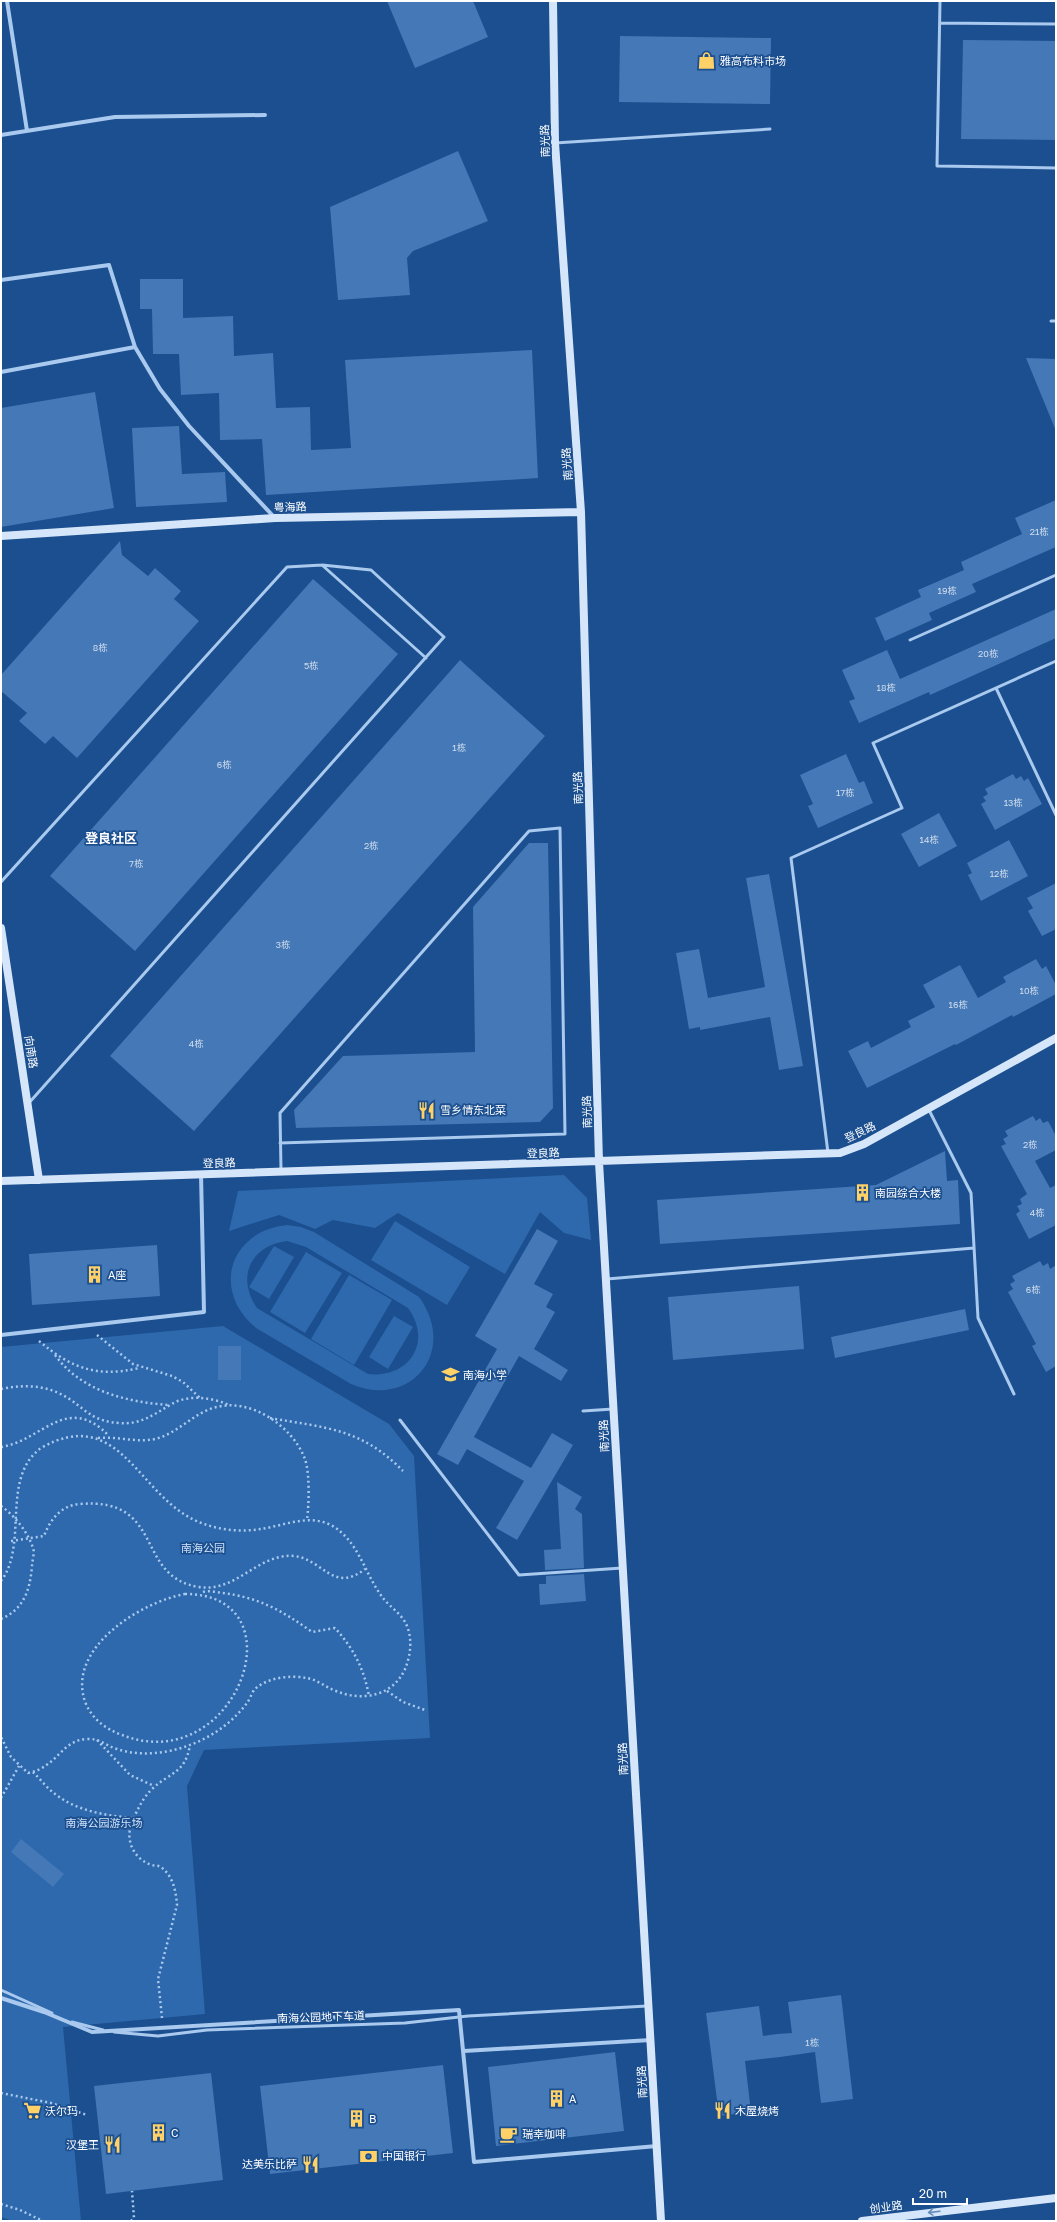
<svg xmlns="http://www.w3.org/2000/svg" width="1057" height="2222" font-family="'Golos Text','Noto Sans SC',sans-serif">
<rect width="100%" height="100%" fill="#1b4f8f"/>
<!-- green -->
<path fill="#2e69ad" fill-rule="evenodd" d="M564,1175L587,1198L591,1240L564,1233L540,1212L505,1274L398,1213L375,1228L333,1220L315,1229L279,1215L229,1231L238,1191Z
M395,1221L470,1267L447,1305L371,1260Z
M287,1225L301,1227L314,1232L419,1297C458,1350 412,1410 351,1384L256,1328C211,1291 229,1231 287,1225ZM287,1241L306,1247L408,1308C433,1342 409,1379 368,1374L257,1308C236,1277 250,1246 287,1241Z
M274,1246L294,1257L269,1299L249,1287Z
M306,1252L342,1273L305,1333L270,1312Z
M349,1275L392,1300L354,1365L311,1339Z
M394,1316L413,1327L388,1369L369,1357Z
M223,1326L389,1424L414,1456L430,1738L204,1750L187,1786L205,2014L63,2027L81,2221H13L1,2217V1347Z"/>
<!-- building -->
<path fill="#4478b7" d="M387,1H473L488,37L415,68Z
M620,36L771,38L770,104L619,102Z
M963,40L1056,41V140L961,139Z
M458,151L488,221L413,251L407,258L410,295L338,300L330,207Z
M140,279H183V318L233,316L234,356L273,353L276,408L310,407L311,450L351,448L345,360L532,350L538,478L266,495L262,439L220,440L219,393L181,395L179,354H153L152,309H140Z
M1026,358L1056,359V431Z
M95,392L114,508L1,527V408Z
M179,426L182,474L225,472L227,502L136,507L132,428Z
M1056,500V547L972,584L976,592L929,613L932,620L885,641L875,618L921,597L918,590L964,570L961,562L1022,534L1015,518Z
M120,541L122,555L148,576L155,568L181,591L174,599L199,621L77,758L53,736L45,744L19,721L27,713L1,691V675Z
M313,579L398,654L135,951L50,876Z
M1056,609V638L930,695L929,692L859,723L849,701L855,699L842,670L887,650L900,679Z
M460,660L545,736L194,1131L110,1056Z
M846,754L859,783L864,781L873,803L818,828L808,806L813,804L800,775Z
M1013,774L1016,779L1021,776L1024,781L1028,778L1042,804L995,830L981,804L986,801L983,797L988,794L985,789Z
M939,813L957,846L919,867L901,834Z
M1009,840L1028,876L981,901L968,875L972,873L967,863Z
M529,843H548L553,1108L540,1122L296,1128L294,1110L343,1056L475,1052L473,907Z
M769,874L803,1066L779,1070L770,1017L700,1030V1027L689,1029L676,953L699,949L708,998L765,987L746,878Z
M1056,883V929L1042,936L1028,911L1033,908L1027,898Z
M1036,959L1042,969L1046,966L1056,985V994L1013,1017L1012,1015L956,1045L955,1044L867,1088L848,1051L868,1041L871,1048L911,1027L908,1021L935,1007L923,985L960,965L978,998L1006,982L1003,977Z
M1033,1116L1036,1121L1040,1118L1043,1123L1048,1121L1056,1136V1150L1035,1161L1050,1188L1056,1185V1225L1029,1239L1016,1214L1020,1211L1017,1206L1022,1204L1020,1199L1027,1194L1001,1146L1006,1144L1003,1139L1008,1136L1005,1131Z
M945,1151L947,1181L958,1180L960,1224L660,1244L657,1200L876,1185Z
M537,1229L558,1241L534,1284L553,1294L546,1307L555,1312L534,1349L568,1370L561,1381L519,1356L474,1437L531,1468L552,1433L573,1445L517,1540L496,1528L524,1481L467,1449L458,1465L437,1454L497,1349L475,1336Z
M157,1245L160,1296L32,1305L29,1254Z
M1040,1261L1043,1266L1048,1263L1050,1269L1056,1265V1366L1046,1372L1032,1346L1036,1344L1008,1292L1013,1289L1010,1284L1015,1281L1012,1276Z
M799,1286L804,1349L673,1360L668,1297Z
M965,1309L969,1330L835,1358L831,1337Z
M218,1346H241V1380H218Z
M557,1482L582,1497L575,1509L582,1514L584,1568L545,1570L544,1550L561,1549Z
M584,1574L586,1601L540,1605L539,1584H546V1576Z
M21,1839L64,1874L53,1887L11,1852Z
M841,1995L853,2099L821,2103L815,2052L780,2057L745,2061L751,2112L719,2116L706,2013L759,2006L763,2036L777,2034L792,2033L788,2002Z
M615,2052L624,2131L496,2146L488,2067Z
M443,2065L453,2153L270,2174L260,2086Z
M211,2073L223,2180L106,2194L94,2086Z"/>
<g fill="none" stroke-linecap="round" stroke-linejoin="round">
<!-- path -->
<path stroke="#a9c9ee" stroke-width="2.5" stroke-dasharray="2 3" stroke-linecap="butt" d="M97,1335L133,1364L172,1376L183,1382L200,1398
M39,1341C71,1368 97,1378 139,1368
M55,1355C81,1391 126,1402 169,1405
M1,1389C26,1384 49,1385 71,1400C89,1413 94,1421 119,1423C140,1425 153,1415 170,1405C187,1394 211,1397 229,1405
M270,1418C326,1428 361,1428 403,1471
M98,1438C117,1436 136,1443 155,1439C179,1433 194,1412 217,1407C252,1398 293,1427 305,1459C310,1474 309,1504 307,1520
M1,1447C42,1441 67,1392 109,1436
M1,1506C14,1515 28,1532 33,1548C35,1553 32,1561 32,1566C30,1590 24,1609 1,1619
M11,1541L44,1536C50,1520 61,1505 80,1504C166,1497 134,1577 199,1587C236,1593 258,1553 294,1556C323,1559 333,1594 365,1569
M1,1581C29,1544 0,1478 41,1448C115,1406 136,1486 187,1516C209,1529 236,1533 261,1529C288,1525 318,1509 343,1534C361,1551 368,1579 383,1598C389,1606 400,1613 405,1622C413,1636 411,1655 405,1669C393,1696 362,1702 336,1691C325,1687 318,1680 307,1678C291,1675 268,1677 255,1689C252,1692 250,1699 247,1703C237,1716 225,1727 211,1735C184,1751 147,1759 117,1749C106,1746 100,1738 87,1739C61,1740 58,1767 28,1773L11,1757L1,1737
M203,1592C209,1590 216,1592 222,1593C258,1597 283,1611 312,1632L335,1628C354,1649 364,1669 369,1696
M185,1594C303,1594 236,1779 122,1735C106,1729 93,1720 86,1704C64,1650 140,1602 185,1594Z
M387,1691L403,1702L425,1710
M97,1740L130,1775L154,1786
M33,1772C40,1779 47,1788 55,1794C77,1811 107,1816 134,1818
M1,1798L19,1766
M162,2018L158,1979L177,1905C176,1891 173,1876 161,1867C158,1865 155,1866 152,1865C141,1862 132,1852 130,1841C128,1832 131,1825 134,1817C139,1807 143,1798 152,1789C170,1772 185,1774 190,1745
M1,2093L51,2103L87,2115
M1,2204L20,2210L43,2221
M131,2221L134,2218L132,2191"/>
<!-- lane -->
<path stroke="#a9c9ee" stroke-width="3" d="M940,1L937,166L1056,168
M940,23L1056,24
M555,143L770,129
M1051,321H1056
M910,640L1056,575
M996,688L1056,815
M1,882L287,567L322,565L426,658
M28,1104L444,637L371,570L322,565
M929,1110L971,1193L978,1318L1014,1394
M280,1143L565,1134L560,828L529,831L280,1113L281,1170
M828,1153L791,858L902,808L873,743L1056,661
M607,1279L974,1248
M583,1411L613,1409
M400,1420L519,1575L622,1568
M1,1990L52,2013
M72,2022L103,2030
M114,2032L158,2036L207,2030L405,2023L468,2016L647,2006"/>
<!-- street -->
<path stroke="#a9c9ee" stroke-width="4" d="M7,1L27,131
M1,135L115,117L265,115
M1,280L109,265L135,347L160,389L189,426L274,517
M1,372L135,347
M1,1335L204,1312L201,1174
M1,1998L44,2012L92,2032L459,2010L474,2162L657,2146
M464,2051L651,2040"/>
<!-- secondary -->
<path stroke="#d6e6fa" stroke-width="8" d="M553,1L555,143L581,512L599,1162L661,2221
M1,536L275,518L581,512
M1,928L39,1180
M1,1181L840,1153L864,1144L1056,1038
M862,2221L1056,2198"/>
</g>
<!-- one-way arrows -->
<defs><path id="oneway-shaft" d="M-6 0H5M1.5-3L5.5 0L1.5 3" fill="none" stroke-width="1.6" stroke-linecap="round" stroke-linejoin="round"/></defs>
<use stroke="#668bba" href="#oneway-shaft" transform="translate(934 2212) rotate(173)"/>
<!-- icons -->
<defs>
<symbol id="shop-bare" viewBox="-9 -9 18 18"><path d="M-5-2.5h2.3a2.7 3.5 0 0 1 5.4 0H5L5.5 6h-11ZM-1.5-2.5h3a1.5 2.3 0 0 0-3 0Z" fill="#ffd166" stroke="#1b4f8f" stroke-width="2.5" paint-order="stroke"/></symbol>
<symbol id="restaurant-bare" viewBox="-9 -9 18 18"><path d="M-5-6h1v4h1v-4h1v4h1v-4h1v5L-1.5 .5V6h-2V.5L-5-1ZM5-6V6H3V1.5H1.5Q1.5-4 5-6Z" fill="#ffd166" stroke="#1b4f8f" stroke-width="2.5" paint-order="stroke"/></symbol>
<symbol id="building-bare" viewBox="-9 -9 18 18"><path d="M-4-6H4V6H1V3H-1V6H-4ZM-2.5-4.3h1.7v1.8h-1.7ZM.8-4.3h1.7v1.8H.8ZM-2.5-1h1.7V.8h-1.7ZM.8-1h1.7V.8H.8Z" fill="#ffd166" stroke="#1b4f8f" stroke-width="2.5" paint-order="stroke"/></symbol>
<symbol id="school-bare" viewBox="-9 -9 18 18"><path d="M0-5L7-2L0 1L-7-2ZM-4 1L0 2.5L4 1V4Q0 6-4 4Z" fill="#ffd166" stroke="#1b4f8f" stroke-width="2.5" paint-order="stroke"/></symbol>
<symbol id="supermarket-bare" viewBox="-9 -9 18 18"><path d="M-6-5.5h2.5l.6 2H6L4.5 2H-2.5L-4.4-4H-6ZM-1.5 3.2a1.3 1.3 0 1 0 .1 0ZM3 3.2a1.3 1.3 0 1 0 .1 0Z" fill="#ffd166" stroke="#1b4f8f" stroke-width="2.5" paint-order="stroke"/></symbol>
<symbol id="cafe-bare" viewBox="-9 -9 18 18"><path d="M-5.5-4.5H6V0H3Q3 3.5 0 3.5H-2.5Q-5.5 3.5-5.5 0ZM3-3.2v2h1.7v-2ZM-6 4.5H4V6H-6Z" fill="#ffd166" stroke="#1b4f8f" stroke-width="2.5" paint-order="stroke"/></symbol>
<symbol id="bank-bare" viewBox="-9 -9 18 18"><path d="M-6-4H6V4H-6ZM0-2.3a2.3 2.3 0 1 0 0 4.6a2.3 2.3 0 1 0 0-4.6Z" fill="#ffd166" stroke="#1b4f8f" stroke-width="2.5" paint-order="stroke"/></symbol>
</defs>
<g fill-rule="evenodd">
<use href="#shop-bare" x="694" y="48" width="25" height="25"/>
<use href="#restaurant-bare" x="414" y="1098" width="25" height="25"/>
<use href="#building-bare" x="850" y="1180" width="25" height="25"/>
<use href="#building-bare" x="82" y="1262" width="25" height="25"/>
<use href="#school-bare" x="438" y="1362" width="25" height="25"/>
<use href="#building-bare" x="544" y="2086" width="25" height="25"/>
<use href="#supermarket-bare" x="20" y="2098" width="25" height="25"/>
<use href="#restaurant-bare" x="710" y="2098" width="25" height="25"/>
<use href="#building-bare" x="344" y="2106" width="25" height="25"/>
<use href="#building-bare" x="146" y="2120" width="25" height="25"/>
<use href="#cafe-bare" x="496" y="2122" width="25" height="25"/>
<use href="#restaurant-bare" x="100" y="2132" width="25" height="25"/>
<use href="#bank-bare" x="356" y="2144" width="25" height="25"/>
<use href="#restaurant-bare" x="298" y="2152" width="25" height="25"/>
</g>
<g text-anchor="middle" stroke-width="3.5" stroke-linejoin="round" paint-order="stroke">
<!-- number labels -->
<g font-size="9" fill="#d0dded">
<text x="1039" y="535">21栋</text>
<text x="947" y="594">19栋</text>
<text x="100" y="651">8栋</text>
<text x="988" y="657">20栋</text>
<text x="311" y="669">5栋</text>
<text x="886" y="691">18栋</text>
<text x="459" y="751">1栋</text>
<text x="224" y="768">6栋</text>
<text x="845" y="796">17栋</text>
<text x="1013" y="806">13栋</text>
<text x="929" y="843">14栋</text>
<text x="371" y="849">2栋</text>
<text x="136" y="867">7栋</text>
<text x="999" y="877">12栋</text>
<text x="283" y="948">3栋</text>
<text x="1029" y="994">10栋</text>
<text x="958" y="1008">16栋</text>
<text x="196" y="1047">4栋</text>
<text x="1030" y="1148">2栋</text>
<text x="1037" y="1216">4栋</text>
<text x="1033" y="1293">6栋</text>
<text x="812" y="2046">1栋</text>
</g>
<!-- poi labels -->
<g font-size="11" fill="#fff" stroke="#1b4f8f" text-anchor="start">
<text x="720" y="65">雅高布料市场</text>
<text x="440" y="1114">雪乡情东北菜</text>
<text x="875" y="1197">南园综合大楼</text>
<text x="108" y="1279">A座</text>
<text x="463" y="1379">南海小学</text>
<text x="569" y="2103">A</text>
<text x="45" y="2115">沃尔玛</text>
<text x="735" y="2115">木屋烧烤</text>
<text x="369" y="2123">B</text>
<text x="171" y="2137">C</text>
<text x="522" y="2138">瑞幸咖啡</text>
<text x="99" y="2149" text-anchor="end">汉堡王</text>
<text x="382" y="2160">中国银行</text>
<text x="297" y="2168" text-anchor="end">达美乐比萨</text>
</g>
<!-- street labels -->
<g font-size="11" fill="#fff" stroke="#1b4f8f">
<text transform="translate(545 141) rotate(-92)" y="4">南光路</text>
<text transform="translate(567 464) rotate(-94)" y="4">南光路</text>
<text transform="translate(290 507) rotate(-2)" y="4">粤海路</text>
<text transform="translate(578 788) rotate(-92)" y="4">南光路</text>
<text transform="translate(31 1052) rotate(81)" y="4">向南路</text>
<text transform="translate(587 1112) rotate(-92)" y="4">南光路</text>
<text transform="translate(860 1132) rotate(-26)" y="4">登良路</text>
<text transform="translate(543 1153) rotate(-2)" y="4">登良路</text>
<text transform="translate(219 1163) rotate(-2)" y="4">登良路</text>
<text transform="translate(604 1436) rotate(-93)" y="4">南光路</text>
<text transform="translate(623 1759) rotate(-93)" y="4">南光路</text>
<text transform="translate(321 2017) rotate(-2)" y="4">南海公园地下车道</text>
<text transform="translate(642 2082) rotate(-93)" y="4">南光路</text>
<text transform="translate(886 2207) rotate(-7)" y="4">创业路</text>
</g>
<!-- park labels -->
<g font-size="11" fill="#cfe3fa" stroke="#1b4f8f">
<text x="203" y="1552">南海公园</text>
<text x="104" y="1827">南海公园游乐场</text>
</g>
<!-- quarter labels -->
<g font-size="13" font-weight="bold" fill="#fff" stroke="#1b4f8f">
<text x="111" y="843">登良社区</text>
</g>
</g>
<!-- border -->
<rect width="1057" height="2222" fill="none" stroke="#ffffff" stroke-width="4"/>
<!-- scale -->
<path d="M913 2198v6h54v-6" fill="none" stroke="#ffffff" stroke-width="2"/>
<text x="919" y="2198" font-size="12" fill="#ffffff" stroke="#1b4f8f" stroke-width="3" paint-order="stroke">20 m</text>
</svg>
